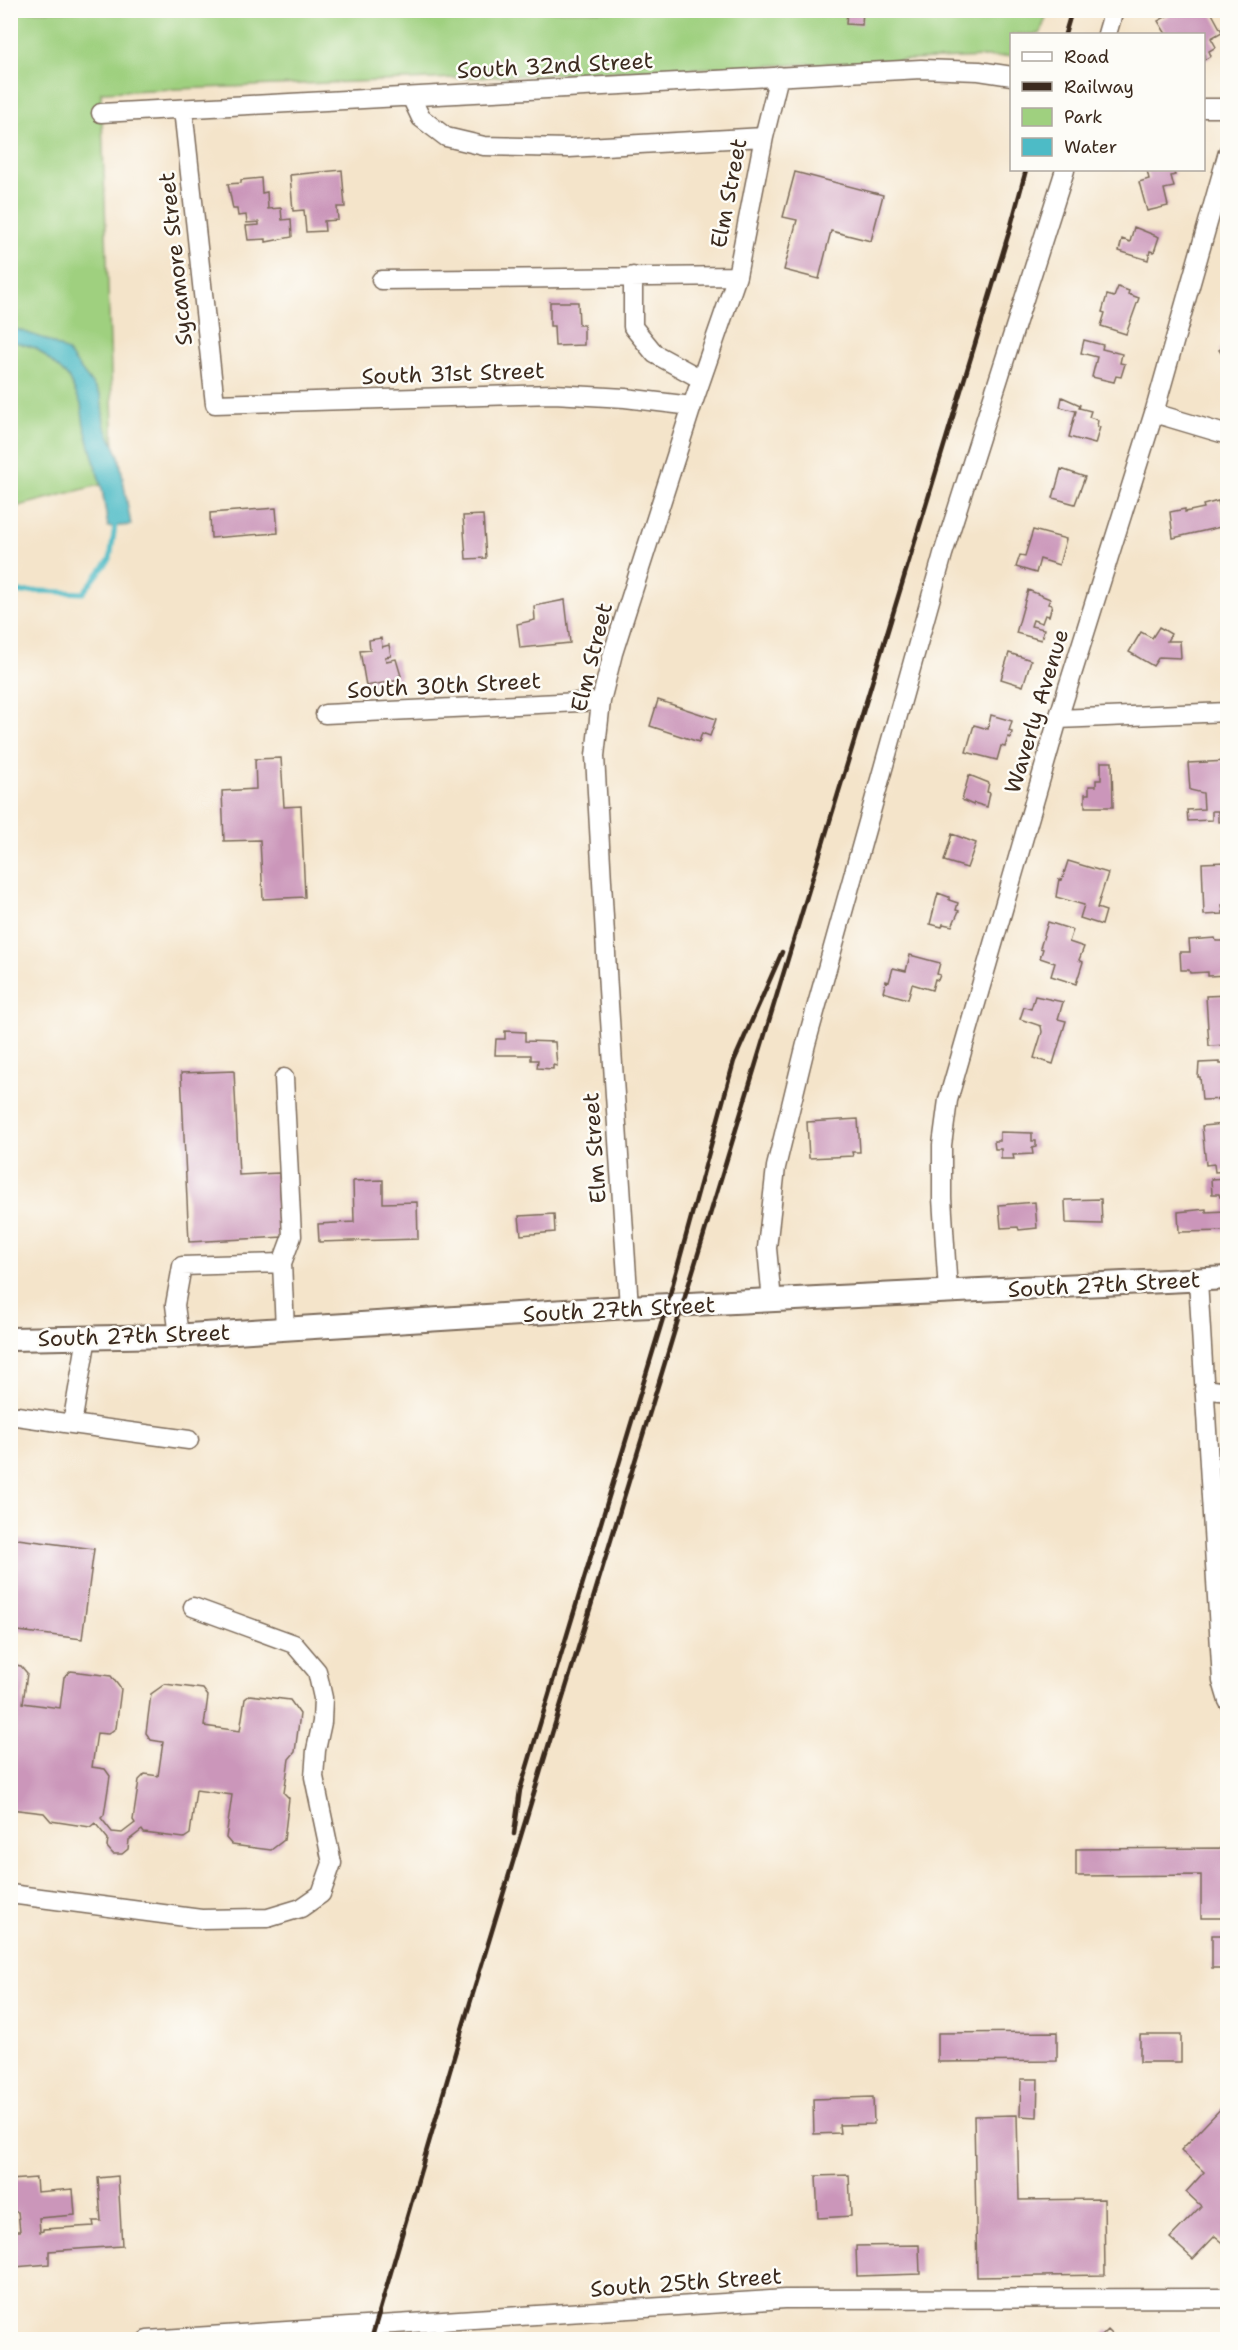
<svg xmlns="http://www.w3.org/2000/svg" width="1238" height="2350" font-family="'Shantell Sans',sans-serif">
<rect width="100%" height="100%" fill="#fdfcf7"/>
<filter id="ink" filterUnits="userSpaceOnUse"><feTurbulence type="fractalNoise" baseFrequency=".0167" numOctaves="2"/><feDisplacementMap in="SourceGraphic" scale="12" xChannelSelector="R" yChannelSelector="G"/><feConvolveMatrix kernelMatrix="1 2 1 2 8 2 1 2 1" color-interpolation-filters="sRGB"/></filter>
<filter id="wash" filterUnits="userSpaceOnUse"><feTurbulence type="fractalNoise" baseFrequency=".008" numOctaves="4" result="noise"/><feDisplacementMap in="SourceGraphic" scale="24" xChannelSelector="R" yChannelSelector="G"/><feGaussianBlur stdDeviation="1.35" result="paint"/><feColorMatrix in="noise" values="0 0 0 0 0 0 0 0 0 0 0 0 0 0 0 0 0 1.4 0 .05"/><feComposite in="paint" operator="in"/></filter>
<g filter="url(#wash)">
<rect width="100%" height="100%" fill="#f4e4ca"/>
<!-- green -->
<path fill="#9fd07f" stroke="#6d7d4e" stroke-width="1.5" d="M11,11H1048L1040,34H1012L1011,56L101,92L115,481L11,508Z"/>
<!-- water -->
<path fill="#4dbbc6" stroke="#447272" stroke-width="1.5" d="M10,327L45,339L67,351L101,396L104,424L119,456L131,525L108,527L102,489L84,425L81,404L68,377L36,348L11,341Z"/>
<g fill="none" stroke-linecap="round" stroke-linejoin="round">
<!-- stream -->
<path stroke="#4dbbc6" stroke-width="5" d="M10,593L39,591L83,593L110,559L115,526L114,520"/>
</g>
<g id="blocks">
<!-- building -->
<path fill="#cb96ba" d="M847,10H863L862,25L846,24Z
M1178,10H1190L1191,13L1195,10H1210L1222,32L1211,38L1216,47L1209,51L1211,56L1204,60V34H1166L1158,21Z
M342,170L345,207H337L338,220L324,221L325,231L306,232L304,210L293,211L290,175Z
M1147,170H1173L1175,175L1171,176L1174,187L1164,189L1168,206L1147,211L1139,182L1149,179Z
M795,172L883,195L871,241L831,231L819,279L784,270L797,220L783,217Z
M261,178L262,193L267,192L268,209L281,208L282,220L291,219L292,237L266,242V239L248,240L246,226L259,225V222L247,223L246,215L238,216L237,209H233L228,184L241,183V180Z
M1134,227L1159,237L1154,252L1150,251L1148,260L1119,251L1122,239L1130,242Z
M1118,287L1129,291L1128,294L1139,298L1126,334L1101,326L1105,313L1102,312L1107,295L1114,297Z
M550,302H578L579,325H584V345L555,346L554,326H550Z
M1084,340L1103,345L1102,349L1122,354L1120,363L1125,364L1121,377L1116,376L1114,382L1092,377L1097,357L1081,353Z
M1228,340V363L1219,350L1227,345L1225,342Z
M1062,397L1080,405L1079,408L1091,411L1089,417L1098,420L1097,426L1100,427L1095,444L1069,437L1076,411L1060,407Z
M1061,469L1085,477L1075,504L1053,498Z
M1218,501L1225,526L1173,538L1170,512L1185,509V512L1204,508L1203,505Z
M276,508L278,533L211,538L210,513Z
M483,515L486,558L466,559L463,516Z
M1033,530L1066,539L1059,565L1040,559L1036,573L1016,567L1020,555L1025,556Z
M1028,590L1050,599L1048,604L1052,605L1049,616L1045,615L1042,623L1033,620L1031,626L1044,629L1041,640L1016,633Z
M565,600L570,643L520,648L517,624L535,620L534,606Z
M1159,627L1171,634L1167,641H1180L1181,658L1159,657L1153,666L1129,652L1141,632L1152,638Z
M381,638L382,647L389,645L391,656L385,657L386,661L396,659L401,676H399L400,680L366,686L360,651L370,650L369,640Z
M1009,653L1031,660L1023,686L1001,679Z
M658,700L716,719L710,736L702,733L699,742L650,726Z
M991,715L1012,721L1009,731L1012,732L1011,738L1008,737L1005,747L1001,746L997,760L966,752L974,725L988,729Z
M281,758L284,807L301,806L305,897L263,899L260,840L224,841L222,791L256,789L255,759Z
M1228,761V821L1218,822V811H1212V820L1188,821L1187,810L1204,809L1203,793L1190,790L1188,763Z
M1101,762H1112L1113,807H1085V794H1089V786H1096V780H1101Z
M969,775L989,783L987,792L990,793L987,807L974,803L973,805L962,800Z
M952,834L976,843L967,868L944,861Z
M1068,861L1108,873L1097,908L1106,911L1102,925L1080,918L1084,905L1056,897L1059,879L1062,880Z
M1226,862L1228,905H1222L1223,914L1204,915L1202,863Z
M938,893L949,897V900L958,903L956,910L959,911L952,926L943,924L942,927L930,924Z
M1048,922L1073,930L1069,942L1084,947L1079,960L1083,962L1076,984L1051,976L1055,963L1040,958L1043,949L1040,948Z
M1215,938L1216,941H1228V975L1208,976V972L1190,973L1189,970H1181L1180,952H1190L1189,940Z
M910,955L940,963L937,974L940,975L938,980L935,979L932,990L912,984L908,999L883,992L886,981L889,982L893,968L906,971Z
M1228,995V1045L1209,1046L1206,996Z
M1035,996L1063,1002L1058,1019L1066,1021L1053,1064L1034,1058L1042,1032L1041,1026L1020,1019L1024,1007L1031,1009Z
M505,1031L525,1032V1041L555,1042L557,1066L553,1065V1069L537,1068L538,1060H531V1055H495L496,1039H505Z
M1220,1062V1064H1228V1099L1202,1100L1200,1077H1198L1199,1063Z
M234,1071L239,1175L279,1173L283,1237L189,1242L181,1073Z
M858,1119L860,1152H852L853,1156L809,1158L807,1122Z
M1225,1124V1128H1228V1171L1215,1172L1214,1164L1206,1165L1202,1126Z
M1000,1132L1032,1133V1141H1036V1147L1032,1148L1033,1154L1013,1155L1014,1159H1001V1149H995L994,1141H1000Z
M1228,1178V1231L1179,1232L1178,1212L1206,1209V1212L1225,1211L1224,1196L1220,1197L1219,1194H1212L1211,1179Z
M383,1180V1203L417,1202L418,1239L319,1242L318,1224L354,1222L353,1181Z
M1101,1199L1102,1224L1066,1223L1065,1200Z
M1035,1202L1037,1228L1019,1230L1018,1227L1001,1228L999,1205Z
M554,1214L555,1232L521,1235L519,1216Z
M10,1538L94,1549L82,1639L10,1630Z
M10,1664L21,1666L27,1673L23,1703L60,1708L64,1677L71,1671L111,1676L121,1689L116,1728L108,1734L97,1733L92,1767L105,1769L110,1776L104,1815L101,1818L112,1832L122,1833L135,1823L133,1820L139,1780L145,1774L158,1776L163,1742L151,1740L146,1733L151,1694L165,1684L203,1689L208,1696L204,1726L240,1731L245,1699L250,1695L290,1700L300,1714L295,1752L289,1759L284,1793L289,1798L284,1840L271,1850L232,1845L226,1838L232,1795L196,1790L190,1834L184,1838L144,1833L142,1830L129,1840L128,1849L122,1854H113L107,1847L108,1839L95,1823L90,1827L51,1821L44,1813L10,1809Z
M1228,1848V1918H1201V1875L1076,1876V1849Z
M1212,1935H1228V1968H1212Z
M1057,2032V2061L938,2062V2033Z
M1140,2035H1181V2062H1140Z
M1021,2079H1038L1037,2117L1020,2116Z
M873,2097L874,2124L839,2125L840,2133L814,2134L813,2099Z
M1228,2101V2247L1215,2236L1193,2259L1170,2238L1201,2206L1186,2192L1204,2172L1181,2150Z
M1017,2115L1019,2200L1104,2199L1105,2275L977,2277L974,2116Z
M849,2175L851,2216L818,2218L816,2176Z
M118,2176L122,2246L49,2251V2264L15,2267L14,2253H10V2231H20L18,2212H10V2180L36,2178L37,2192L73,2189L75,2215L39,2218L40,2232L43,2231V2229L94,2226L93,2221H101L98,2178Z
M919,2245L920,2274L857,2276L856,2246Z
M1108,2330L1118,2340H1098Z"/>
</g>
</g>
<g filter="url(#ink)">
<use href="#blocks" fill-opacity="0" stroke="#7c6b5a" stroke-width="1.5"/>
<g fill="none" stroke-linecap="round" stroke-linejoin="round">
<defs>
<path id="minor" d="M1107,34L1114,10
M411,97L421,118L446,137L484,146L569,148L764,137
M1204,108H1228
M183,109L215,404L554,394L625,398L692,406
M101,113L921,69L979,71L1012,76
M633,276V327L655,354L701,379
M381,280L737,276
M1154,413L1228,435
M325,714L601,701
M1058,719L1228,712
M282,1263L292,1236L284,1078
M1198,1280L1222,1681L1228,1701
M948,1292L942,1198V1145L948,1100L1058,719L1154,413L1228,152
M772,1301L767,1248L776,1167L806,1044L943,554L1065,170
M629,1307L608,989L595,756L601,701L613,653L692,406L737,276L764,137L779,76
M179,1336L175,1305L182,1266L282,1263L285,1329
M1204,1389L1228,1392
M10,1415L72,1424L87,1337
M72,1424L189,1440
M10,1894L201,1919L268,1918L301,1908L321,1894L332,1863L314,1777L316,1750L322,1722L323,1698L317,1671L294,1644L193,1607
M147,2340L785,2299L1225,2298L1228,2300"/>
<path id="major" d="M10,1339L173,1336L629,1307L1228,1278"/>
</defs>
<!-- minor casing -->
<use href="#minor" stroke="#7c6b5a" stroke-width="21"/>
<!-- major casing -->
<use href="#major" stroke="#7c6b5a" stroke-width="26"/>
<!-- minor -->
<use href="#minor" stroke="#fff" stroke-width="18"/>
<!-- major -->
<use href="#major" stroke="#fff" stroke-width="22"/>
<!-- rail -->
<path stroke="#3b2a1e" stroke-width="4.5" d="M1065,34L1072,10
M514,1834L520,1790L667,1305L734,1061L782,952
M371,2340L463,2026L1010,229L1026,170"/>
</g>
</g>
<g text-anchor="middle" stroke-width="5" stroke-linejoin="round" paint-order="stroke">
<!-- street labels -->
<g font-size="22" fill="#3b2a1e" stroke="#fdfcf7">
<text transform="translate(555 65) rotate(-3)" y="8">South 32nd Street</text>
<text transform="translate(728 193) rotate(-79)" y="8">Elm Street</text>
<text transform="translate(175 259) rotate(-96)" y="8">Sycamore Street</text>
<text transform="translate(453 373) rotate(-2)" y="8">South 31st Street</text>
<text transform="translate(591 657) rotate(-76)" y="8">Elm Street</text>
<text transform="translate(444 685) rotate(-3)" y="8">South 30th Street</text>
<text transform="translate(1036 711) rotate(-73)" y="8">Waverly Avenue</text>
<text transform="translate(594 1148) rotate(-94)" y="8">Elm Street</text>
<text transform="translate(1104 1284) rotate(-3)" y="8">South 27th Street</text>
<text transform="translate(619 1309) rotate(-3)" y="8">South 27th Street</text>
<text transform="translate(134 1335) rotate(-2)" y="8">South 27th Street</text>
<text transform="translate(686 2282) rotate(-4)" y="8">South 25th Street</text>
</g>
</g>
<!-- margin -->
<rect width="1238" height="2350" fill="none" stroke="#fdfcf7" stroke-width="36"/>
<!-- legend -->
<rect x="1010" y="33" width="195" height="138" fill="#fdfcf7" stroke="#afa8a0" stroke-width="1.5"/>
<rect x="1022" y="52" width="30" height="9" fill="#ffffff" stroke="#afa8a0" stroke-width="1.5"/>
<text x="1064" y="63" font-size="18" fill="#3b2a1e">Road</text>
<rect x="1022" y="82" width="30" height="9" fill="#3b2a1e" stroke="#afa8a0" stroke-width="1.5"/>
<text x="1064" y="93" font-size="18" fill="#3b2a1e">Railway</text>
<rect x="1022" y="108" width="30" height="18" fill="#9fd07f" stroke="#afa8a0" stroke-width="1.5"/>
<text x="1064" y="123" font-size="18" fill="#3b2a1e">Park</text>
<rect x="1022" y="138" width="30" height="18" fill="#4dbbc6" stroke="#afa8a0" stroke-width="1.5"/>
<text x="1064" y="153" font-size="18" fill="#3b2a1e">Water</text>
</svg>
